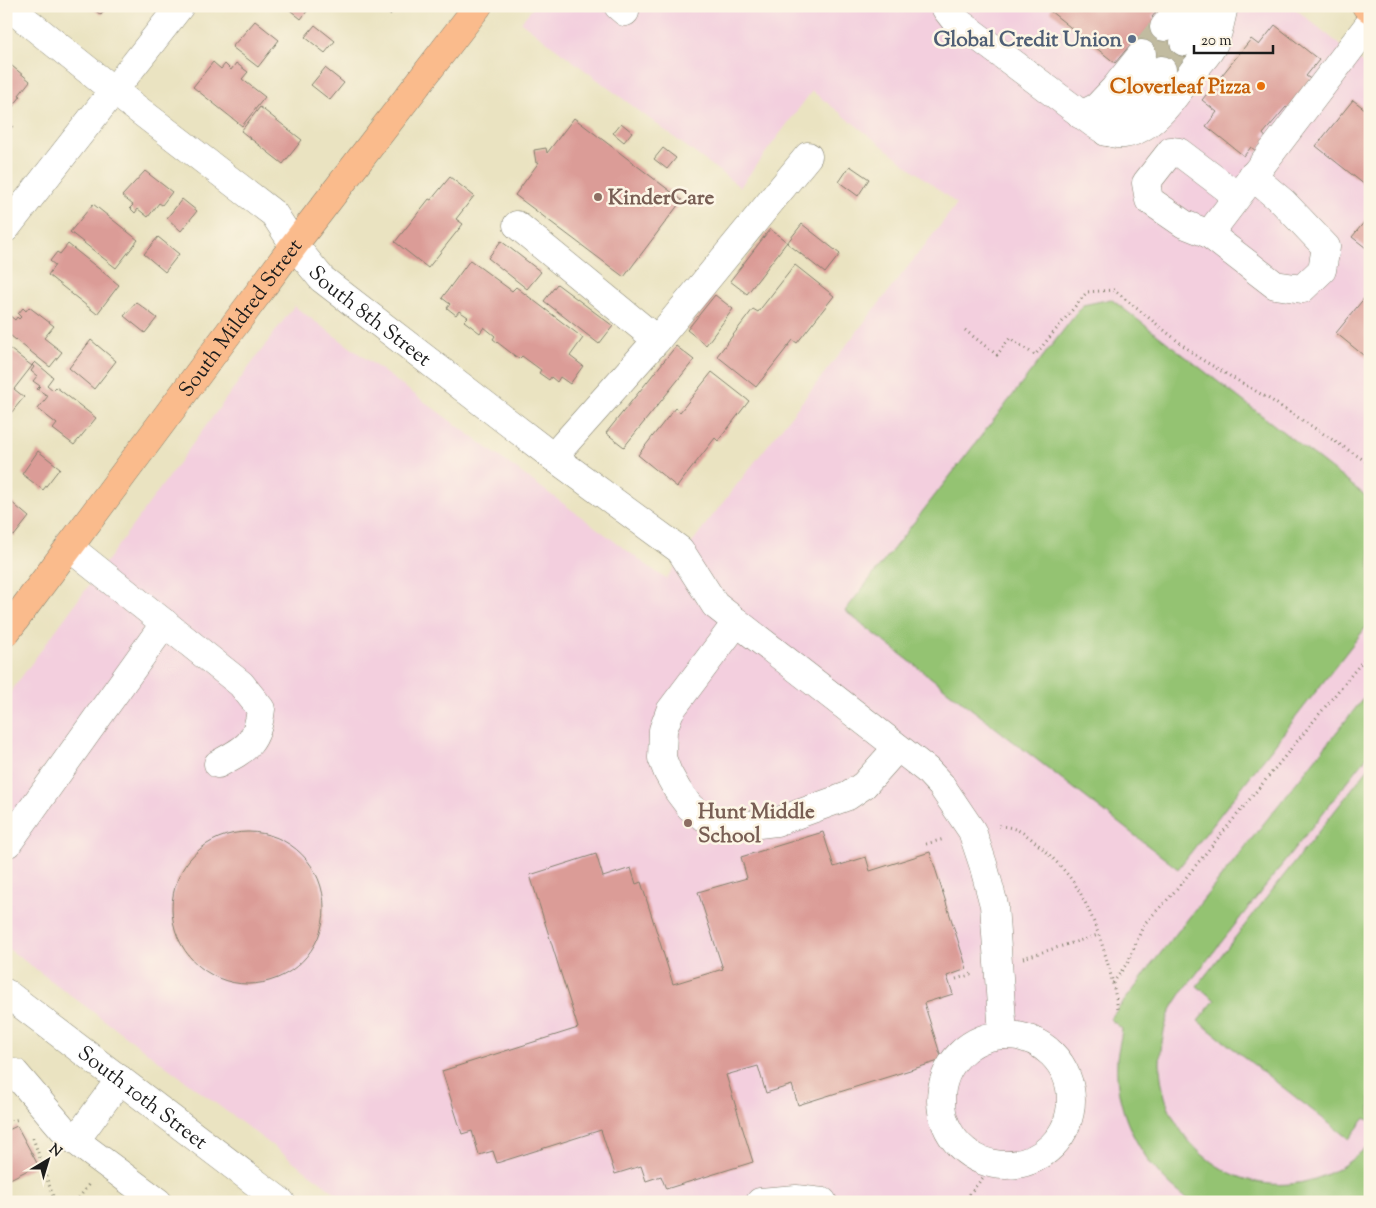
<svg xmlns="http://www.w3.org/2000/svg" width="1376" height="1208" font-family="'Sorts Mill Goudy',serif">
<rect width="100%" height="100%" fill="#fcf5e5"/>
<filter id="ink" filterUnits="userSpaceOnUse"><feTurbulence type="fractalNoise" baseFrequency=".02" numOctaves="2"/><feDisplacementMap in="SourceGraphic" scale="10" xChannelSelector="R" yChannelSelector="G"/><feConvolveMatrix kernelMatrix="1 2 1 2 8 2 1 2 1" color-interpolation-filters="sRGB"/></filter>
<filter id="wash" filterUnits="userSpaceOnUse"><feTurbulence type="fractalNoise" baseFrequency=".0096" numOctaves="4" result="noise"/><feDisplacementMap in="SourceGraphic" scale="20" xChannelSelector="R" yChannelSelector="G"/><feGaussianBlur stdDeviation="1.12" result="paint"/><feColorMatrix in="noise" values="0 0 0 0 0 0 0 0 0 0 0 0 0 0 0 0 0 1.4 0 .05"/><feComposite in="paint" operator="in"/></filter>
<g filter="url(#wash)">
<rect width="100%" height="100%" fill="#eae3c1"/>
<!-- built -->
<path fill="#f3cfde" d="M534,6H1292L1370,69V1202H348L6,947V698L294,306L666,579L699,533L957,204L812,91L740,187L521,22Z"/>
<!-- green -->
<path fill="#94c372" stroke="#587047" d="M1111,299L1370,499V622L1178,869L845,611L1083,305Z
M1370,690V753L1183,991C1179,997 1175,1003 1171,1010C1164,1025 1161,1045 1160,1062C1160,1145 1244,1208 1323,1176C1341,1169 1356,1157 1370,1144V1202H1192C1146,1172 1113,1115 1117,1059C1118,1049 1121,1039 1122,1029L1110,1019L1137,985L1152,964Z
M1370,766V1121L1365,1118L1349,1139L1198,1021L1215,1000L1197,986Z"/>
<g id="blocks">
<!-- building -->
<path fill="#db9c97" d="M90,6H107L101,15Z
M285,6H311L301,19Z
M378,6H397L390,15Z
M1053,6H1161L1152,17L1191,49L1169,76L1130,45L1115,63L1050,11Z
M255,21L279,40L258,67L232,47Z
M315,25L335,41L325,53L305,37Z
M1275,25L1319,60L1306,76L1312,80L1293,112L1286,107L1263,134L1267,139L1257,152L1251,147L1244,156L1206,126L1217,112L1202,100L1251,39L1259,45Z
M6,61L30,81L19,95L21,96L11,109L6,105Z
M213,62L221,69L225,64L231,70L236,63L248,72L242,79L265,97L242,126L193,87Z
M325,68L344,83L330,100L311,85Z
M1353,100L1370,113V189L1316,146Z
M260,107L302,140L283,164L241,131Z
M574,118L682,200L624,277L515,195L539,162L536,163L534,150L546,148L547,153Z
M6,121L13,126L6,134Z
M621,123L632,132L624,142L613,133Z
M663,148L676,158L667,169L654,159Z
M850,166L869,179L858,196L839,182Z
M145,171L172,192L162,205L159,203L148,217L138,209L135,213L130,208L133,205L122,196Z
M450,177L474,196L456,219L463,224L428,268L395,242L429,199L431,200Z
M182,199L197,211L181,231L167,218Z
M93,204L138,240L116,268L70,232Z
M1370,215V251L1352,237Z
M802,224L840,254L825,273L787,243Z
M770,229L787,242L747,294L730,281Z
M158,237L179,254L165,272L144,254Z
M501,241L541,272L527,289L488,258Z
M68,244L119,285L97,314L48,275L55,265L50,261L57,252L60,254Z
M470,260L512,291L516,287L583,338L570,356L583,366L570,384L560,377L557,382L551,377L549,380L539,373L541,370L522,356L519,359L493,339L495,336L484,327L480,333L464,321L468,317L459,311L456,315L447,308L450,304L442,298Z
M795,265L834,296L797,343L793,340L756,387L717,356L753,309L758,312Z
M557,284L613,326L599,344L544,301Z
M1370,291V357L1368,359L1336,333Z
M715,295L733,309L706,345L687,330Z
M136,302L157,318L145,333L124,316Z
M29,307L54,326L44,338L62,352L50,367L6,332V318L9,315L15,320L17,317L19,319L21,317L18,314L23,308L26,311Z
M91,340L116,361L94,389L69,368Z
M6,346L32,366L14,389L24,397L11,413L6,409Z
M676,346L694,360L624,447L606,433Z
M35,362L53,377L47,385L53,390L56,387L96,418L74,445L53,429L57,424L38,409L48,396L37,389L40,386L33,381L37,376L31,371L34,367L32,365Z
M712,372L749,401L718,441L715,438L677,487L638,455L675,408L680,412Z
M38,451L60,468L43,490L22,474Z
M10,501L29,517L14,536L6,530V506Z
M172 908a76 76 0 1 1 152 0a76 76 0 1 1-152 0Z
M823,832L834,867L866,857L870,871L930,852L967,969L947,976L953,994L924,1003L942,1060L798,1105L792,1085L766,1093L758,1066L726,1075L753,1162L666,1189L661,1176L646,1181L641,1166L615,1174L601,1130L497,1163L493,1151L479,1155L472,1131L462,1134L442,1071L578,1028L530,875L596,854L603,877L631,868L636,884L641,882L673,984L723,969L698,892L747,878L741,857Z
M17,1126L38,1165L6,1181V1131Z"/>
</g>
</g>
<g filter="url(#ink)">
<use href="#blocks" fill-opacity="0" stroke="#83806e" stroke-width="1"/>
<g fill="none" stroke-linecap="round" stroke-linejoin="round">
<!-- minor-tunnel -->
<path stroke="#c1bba0" stroke-width="28" stroke-dasharray="28 14" stroke-linecap="butt" d="M1142,54L1164,27
M1162,70L1184,42"/>
<defs>
<g id="minor">
<path id="s1" d="M8,6L114,91L274,214L294,245L322,279L553,457L680,550L715,605L927,770L941,785L972,831L983,864L994,905L1003,1035"/>
<path d="M618,6L625,12"/>
<path d="M946,6V9L953,18L1093,123C1102,129 1113,136 1124,134C1155,129 1176,94 1193,71C1200,62 1210,53 1214,43C1219,32 1221,19 1224,6"/>
<path d="M1164,27L1181,6"/>
<path d="M1184,42L1212,6"/>
<path d="M1081,115L1097,107L1114,89L1142,54"/>
<path d="M1106,132L1141,96L1162,70"/>
<path d="M1237,196L1179,152L1171,151L1146,183L1149,200L1184,224L1209,234L1275,285L1302,289L1322,270L1326,247L1283,202L1252,176"/>
<path d="M517,225L657,340"/>
<path d="M6,228L180,6"/>
<path d="M1209,234L1370,23"/>
<path d="M553,457L657,340L808,156"/>
<path d="M69,547L241,684L261,709C257,744 247,748 218,764"/>
<path d="M737,622L670,711L663,730L662,758L668,773L678,791L690,807L702,816L723,824L750,825L776,822L848,796L864,785L897,748"/>
<path d="M8,843L165,623"/>
<path id="s2" d="M6,993L281,1202"/>
<circle cx="1006" cy="1100" r="65"/>
<path d="M6,1076L15,1073L69,1136L158,1202"/>
<path d="M76,1140L120,1079"/>
<path d="M760,1202L796,1199L823,1202"/>
</g>
<g id="major">
<path d="M1366,6L1370,9"/>
<path id="s3" d="M6,632L294,245L478,6"/>
</g>
</defs>
<!-- minor casing -->
<use href="#minor" stroke="#83806e" stroke-width="29"/>
<!-- major casing -->
<use href="#major" stroke="#83806e" stroke-width="29"/>
<!-- path -->
<path stroke="#83806e" stroke-width="3" stroke-dasharray="1 4" stroke-linecap="butt" d="M965,330L997,355L1010,338L1035,355L1087,292L1114,290L1199,358L1271,400L1370,464
M999,826C1019,827 1027,835 1042,848C1054,859 1069,874 1078,889C1098,924 1111,969 1118,1009
M926,844L944,839
M1023,958L1098,935
M956,979L972,974
M1113,983L1128,962L1144,924L1170,897L1370,652
M6,1122L20,1119
M33,1138L55,1202
M76,1202L89,1184
M963,1202L994,1164"/>
<!-- minor -->
<use href="#minor" stroke="#fff" stroke-width="28"/>
<!-- major -->
<use href="#major" stroke="#fabb8c" stroke-width="28"/>
</g>
</g>
<!-- markers -->
<circle fill="#5c6f8a" stroke="#fcf5e5" stroke-width="2" cx="1132" cy="39" r="5"/>
<circle fill="#e8710a" stroke="#fcf5e5" stroke-width="2" cx="1261" cy="86" r="5"/>
<g fill="#8d6e63" stroke="#fcf5e5" stroke-width="2">
<circle cx="598" cy="197" r="5"/>
<circle cx="688" cy="823" r="5"/>
</g>
<g text-anchor="middle" stroke-width="5" stroke-linejoin="round" paint-order="stroke">
<!-- service labels -->
<g font-size="21" font-weight="bold" fill="#4e5e75" stroke="#fcf5e5" text-anchor="end">
<text x="1122" y="46">Global Credit Union</text>
</g>
<!-- food labels -->
<g font-size="21" font-weight="bold" fill="#c56008" stroke="#fcf5e5" text-anchor="end">
<text x="1251" y="93">Cloverleaf Pizza</text>
</g>
<!-- education labels -->
<g font-size="21" font-weight="bold" fill="#785e54" stroke="#fcf5e5" text-anchor="start">
<text x="608" y="204">KinderCare</text>
<text x="698" y="818">Hunt Middle<tspan x="698" dy="24">School</tspan></text>
</g>
<!-- street labels -->
<g font-size="21" fill="#1c1c1c" stroke="#fcf5e5">
<text dy="7" stroke="none"><textPath href="#s1" startOffset="479">South 8th Street</textPath></text>
<text dy="7" stroke="none"><textPath href="#s3" startOffset="392">South Mildred Street</textPath></text>
<text dy="7" stroke="none"><textPath href="#s2" startOffset="172">South 10th Street</textPath></text>
</g>
</g>
<!-- margin -->
<rect width="1376" height="1208" fill="none" stroke="#fcf5e5" stroke-width="25"/>
<!-- north arrow -->
<g transform="translate(48 1160) rotate(38)" stroke="#fcf5e5" stroke-width="4" paint-order="stroke">
<path d="M0-4L9 19L0 12L-9 19Z" fill="#1c1c1c"/>
<text y="-8" font-size="14" font-weight="bold" text-anchor="middle" fill="#1c1c1c">N</text>
</g>
<!-- scale -->
<path d="M1194 45v8h79v-8" fill="none" stroke="#1c1c1c" stroke-width="2.5"/>
<text x="1201" y="45" font-size="15" fill="#1c1c1c" stroke="#fcf5e5" stroke-width="4" paint-order="stroke">20 m</text>
</svg>
